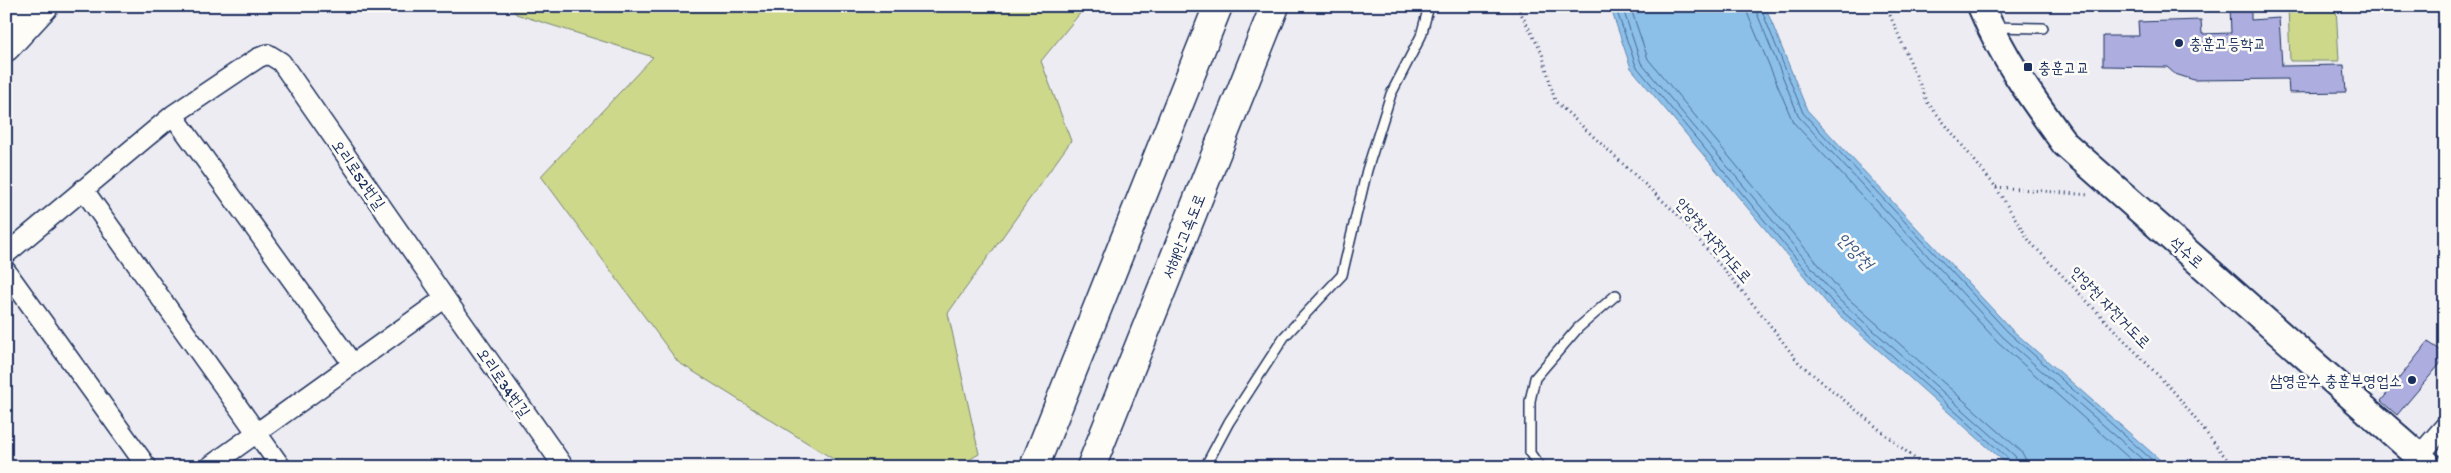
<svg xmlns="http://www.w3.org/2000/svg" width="2451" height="473" font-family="'Gochi Hand','Poor Story',sans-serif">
<rect width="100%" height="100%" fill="#edecf2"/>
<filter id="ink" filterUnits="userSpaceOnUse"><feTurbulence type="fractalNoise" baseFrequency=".02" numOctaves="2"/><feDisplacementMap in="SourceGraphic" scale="10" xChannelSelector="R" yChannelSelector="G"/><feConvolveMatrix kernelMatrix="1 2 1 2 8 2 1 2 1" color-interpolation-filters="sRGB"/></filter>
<g filter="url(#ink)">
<!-- green -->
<path fill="#cdd88b" stroke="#748474" d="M511,6H1086L1041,61L1071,141L948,313L979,454L957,467H846L678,362L541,176L653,57L516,14Z
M2288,6H2336L2339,61H2290Z"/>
<!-- water -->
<path fill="#8cc0e9" stroke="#5f86b1" d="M1610,6H1765L1807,110L2011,329L2168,467H2010L1830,307L1631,68Z"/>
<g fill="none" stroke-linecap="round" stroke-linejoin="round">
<!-- shore -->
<path stroke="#486996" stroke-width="1" d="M1615,6L1636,66L1833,303L2011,461L2013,467
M1622,6L1641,63L1838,299L2015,456L2019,467
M1630,6L1648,59L1843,294L2021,451L2025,458L2027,467
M1746,6L1748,15L1793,122L1998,342L2139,467
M1754,6L1799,117L2003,337L2151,467
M1760,6L1803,113L2008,332L2160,467"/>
</g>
<!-- building -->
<path fill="#adaedf" stroke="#1b2f5e" d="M2230,6H2251V20L2279,18L2282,66L2344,65L2346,92L2289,93L2288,79L2194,80L2175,74L2167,67L2103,66V36H2139L2138,22L2201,20L2202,34L2231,33Z
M2428,342L2445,353V358L2397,415L2381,401Z"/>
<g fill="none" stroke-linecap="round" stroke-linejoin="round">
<defs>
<path id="lane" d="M1995,27L2043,28
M1205,467L1229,422L1284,337L1342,275L1367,170L1391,94L1421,36L1429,6
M1540,467L1530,453V401L1535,378L1578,328L1616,295"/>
<path id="street" d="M173,115L352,363
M83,189L281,467
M6,254L173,115L258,58L268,54L281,62L445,298L209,467
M6,271L147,467
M445,298L564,467
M2419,456L2445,426"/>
<path id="secondary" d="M1981,6C2002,57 2033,100 2065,144L2431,467"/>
<path id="highway" d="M6,9L9,6
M6,47L44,6
M1034,467L1218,6
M1091,467L1275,6"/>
</defs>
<!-- lane casing -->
<use href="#lane" stroke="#1b2f5e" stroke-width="12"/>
<!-- street casing -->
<use href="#street" stroke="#1b2f5e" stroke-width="22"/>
<!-- secondary casing -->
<use href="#secondary" stroke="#1b2f5e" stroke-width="30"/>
<!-- highway casing -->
<use href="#highway" stroke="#1b2f5e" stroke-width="31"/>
<!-- path -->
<path stroke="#1b2f5e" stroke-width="3" stroke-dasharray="1 4" stroke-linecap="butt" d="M1517,6L1542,53L1555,101L1677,214L1763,316L1799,363L1925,467
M1886,6L1928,103L1995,186L2030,242L2175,393L2233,467
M1996,187L2089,195"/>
<!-- lane -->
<use href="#lane" stroke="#fdfcf7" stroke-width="9"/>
<!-- street -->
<use href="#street" stroke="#fdfcf7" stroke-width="19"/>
<!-- secondary -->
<use href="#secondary" stroke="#fdfcf7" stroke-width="26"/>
<!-- highway -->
<use href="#highway" stroke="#fdfcf7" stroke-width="28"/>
</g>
</g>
<!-- markers -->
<g fill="#1b2f5e" stroke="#fdfcf7" stroke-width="2">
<circle cx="2179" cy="43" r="5"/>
<rect x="2023" y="62" width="10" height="10" rx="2.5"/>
<circle cx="2412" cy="380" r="5"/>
</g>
<g text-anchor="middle" stroke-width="5" stroke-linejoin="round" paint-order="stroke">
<!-- poi labels -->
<g font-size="16" fill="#1b2f5e" stroke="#fdfcf7" text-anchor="start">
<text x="2189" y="49">충훈고등학교</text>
<text x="2038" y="73">충훈고교</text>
<text x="2402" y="386" text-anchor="end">삼영운수 충훈부영업소</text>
</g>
<!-- street labels -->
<g font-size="16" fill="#1b2f5e" stroke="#fdfcf7">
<text transform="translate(359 174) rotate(55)" y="6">오리로52번길</text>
<text transform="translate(1183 236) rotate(-68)" y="6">서해안고속도로</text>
<text transform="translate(1714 240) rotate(49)" y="6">안양천 자전거도로</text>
<text transform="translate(2187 252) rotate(41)" y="6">석수로</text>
<text transform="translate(2111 307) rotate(46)" y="6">안양천 자전거도로</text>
<text transform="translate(504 382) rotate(55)" y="6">오리로34번길</text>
</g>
<!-- water labels -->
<g font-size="18" font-style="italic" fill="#3d5a88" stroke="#fdfcf7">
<text transform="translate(1855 251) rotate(46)" y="6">안양천</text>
</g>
</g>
<!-- margin -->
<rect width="2451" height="473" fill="none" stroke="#fdfcf7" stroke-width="25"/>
<rect x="12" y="12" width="2426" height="448" fill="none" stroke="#1b2f5e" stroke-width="2" filter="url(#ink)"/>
</svg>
